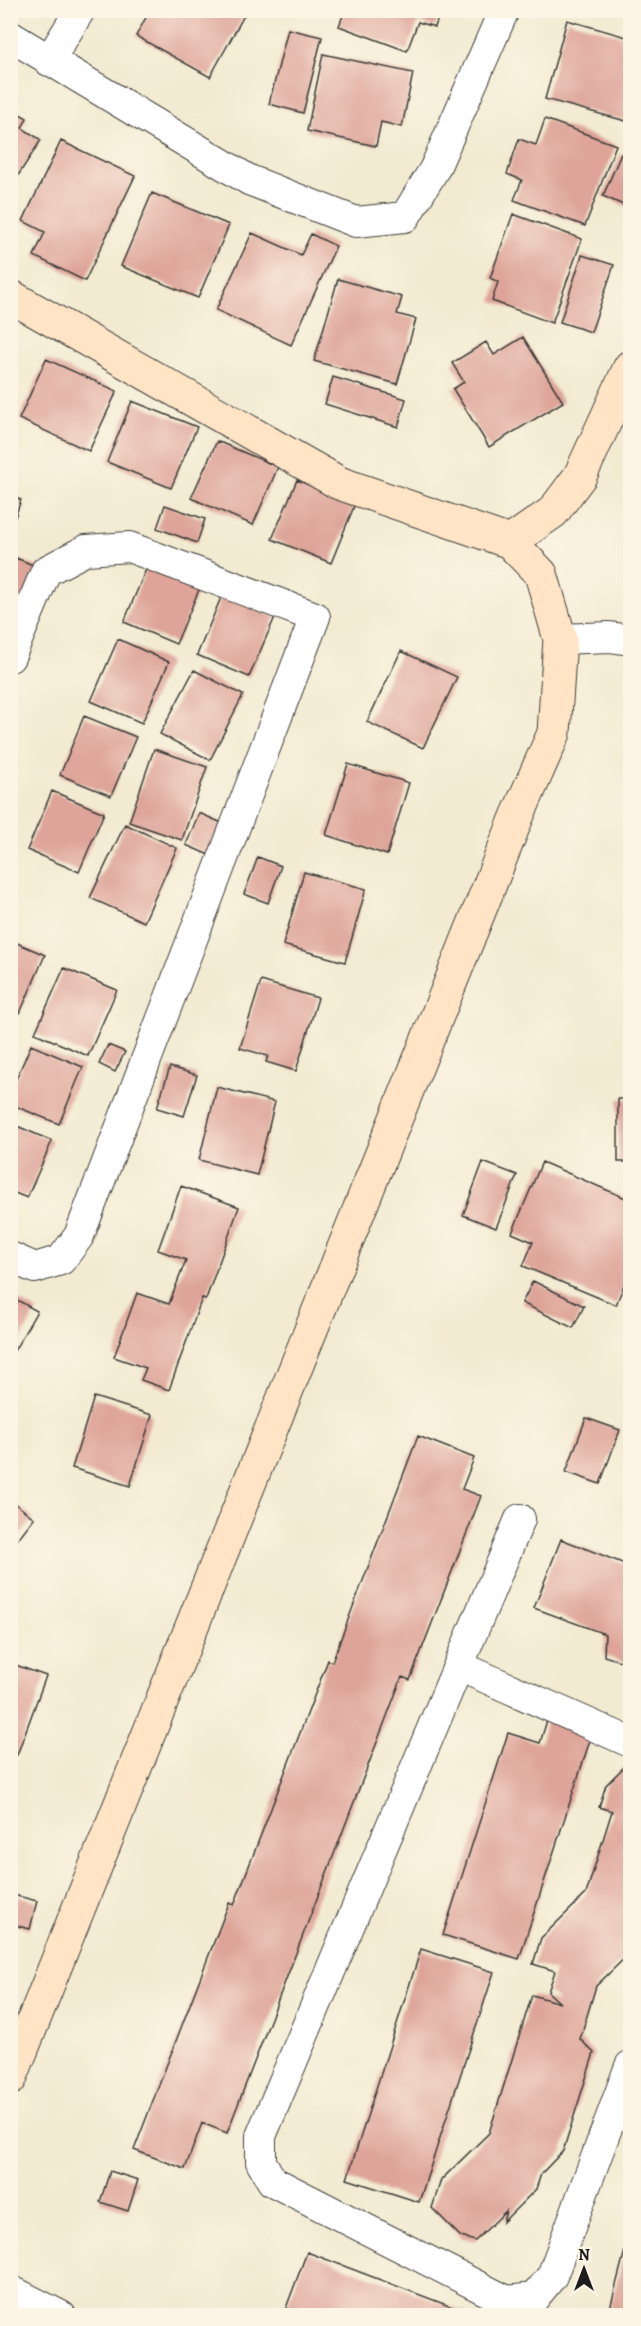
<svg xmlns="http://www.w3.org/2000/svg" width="641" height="2326" font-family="Alegreya,serif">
<rect width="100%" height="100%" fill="#fcf5e5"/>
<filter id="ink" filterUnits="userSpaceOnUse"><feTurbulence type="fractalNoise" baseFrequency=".0167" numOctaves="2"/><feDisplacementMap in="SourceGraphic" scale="12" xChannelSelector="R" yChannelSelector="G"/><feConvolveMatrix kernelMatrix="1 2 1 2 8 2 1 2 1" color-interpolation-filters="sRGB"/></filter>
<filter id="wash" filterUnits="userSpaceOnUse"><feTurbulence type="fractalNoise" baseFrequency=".008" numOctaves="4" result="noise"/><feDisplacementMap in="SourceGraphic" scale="24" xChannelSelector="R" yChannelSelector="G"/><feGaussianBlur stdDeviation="1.35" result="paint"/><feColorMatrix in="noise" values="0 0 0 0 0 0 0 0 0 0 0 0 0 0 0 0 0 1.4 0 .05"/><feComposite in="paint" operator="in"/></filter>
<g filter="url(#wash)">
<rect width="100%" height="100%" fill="#f2ebd2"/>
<g id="blocks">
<!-- building -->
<path fill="#dea499" d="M150,10H247L210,77L136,36Z
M345,10H441L435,27L418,22L407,51L339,26Z
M567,20L630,38V105L626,121L545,99Z
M288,29L322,37L303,113L269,104Z
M323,54L413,73L402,127L381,122L376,146L307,131Z
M10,108L27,118L22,128L41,140L10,188Z
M545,119L616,145L585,226L514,200L522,180L507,174L519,139L536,145Z
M61,141L135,176L85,281L34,256L45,232L23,221Z
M621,154L630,158V208L603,196Z
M152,193L229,225L198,298L121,266Z
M513,214L582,239L552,323L492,301L498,282L490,278Z
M252,233L301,255L311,234L336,246L291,345L216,310Z
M582,255L614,265L591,332L560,322Z
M338,279L402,297L397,314L416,319L397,384L314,361Z
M523,337L563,402L489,447L453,389L464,382L452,363L486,342L494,355Z
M46,359L117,391L89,451L19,419Z
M333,377L406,399L398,427L325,404Z
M132,401L197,427L171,488L107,462Z
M217,441L278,467L253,525L191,498Z
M297,480L355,504L331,563L272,539Z
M10,496L21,500L11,529H10Z
M165,505L205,519L197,543L157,528Z
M16,558L45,570L27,611L10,604V571Z
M149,562L201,585L176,644L124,622Z
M222,595L275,617L249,677L197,655Z
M118,639L169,662L142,723L91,701Z
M401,651L457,677L423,748L367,722Z
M194,670L243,695L210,760L160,734Z
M84,716L136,737L111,796L60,775Z
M154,749L207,767L182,840L129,822Z
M348,764L409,783L387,855L326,835Z
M52,791L104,813L79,872L27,850Z
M199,813L222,823L209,855L186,845Z
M125,824L177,848L144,922L90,898Z
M258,857L281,866L268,903L244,894Z
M304,872L366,889L345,962L283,945Z
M10,940L45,955L20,1013L10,1009Z
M64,968L117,990L88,1056L35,1033Z
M261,981L318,998L296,1071L266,1062L268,1056L240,1048Z
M31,1045L83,1067L59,1124L10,1104V1093Z
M108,1045L125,1052L115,1072L99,1064Z
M170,1067L197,1075L184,1116L157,1108Z
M217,1087L275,1102L257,1175L199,1160Z
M618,1099H630V1162H618Z
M10,1123L52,1141L27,1198L10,1191Z
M483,1162L517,1175L496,1228L463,1215Z
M542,1162L630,1200V1270L616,1305L523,1266L533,1242L512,1233Z
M181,1186L239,1207L206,1299L202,1298L169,1390L141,1380L146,1368L114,1357L137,1293L169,1304L186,1260L158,1250Z
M533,1281L584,1306L573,1328L522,1303Z
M10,1296L37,1311L10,1358Z
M94,1397L152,1415L130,1486L72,1468Z
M586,1418L620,1430L600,1484L566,1472Z
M418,1436L474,1458L462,1489L481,1496L410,1680L402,1677L227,2133L202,2123L185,2169L134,2150L229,1903L234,1905L328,1660L332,1662Z
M10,1500L34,1518L10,1549Z
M561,1539L630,1566V1664L604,1656L605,1634L534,1608Z
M10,1663L46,1676L17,1755L10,1753Z
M548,1717L593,1731L519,1959L443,1935L508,1733L540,1743Z
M630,1761V1953L596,1986L580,2039L594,2053L563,2151L541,2174L536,2189L503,2222L506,2211L475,2241L461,2237L432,2208L441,2180L489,2133L532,1995L560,2003L548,1992L555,1971L533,1964L541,1938L586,1894L612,1811L599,1807L606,1785Z
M10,1894L37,1901L30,1929L10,1924Z
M421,1949L494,1972L419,2202L347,2179Z
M110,2171L138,2180L128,2211L100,2202Z
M630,2231V2316H608Z
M307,2252L473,2315V2316H283Z"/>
</g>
</g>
<g filter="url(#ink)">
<use href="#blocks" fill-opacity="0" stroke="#3c3b37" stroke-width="1.5"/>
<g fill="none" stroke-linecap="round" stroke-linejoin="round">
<defs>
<path id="street" d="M10,36L249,180L356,222L405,217L435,168L504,10
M49,61L80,10
M560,639L610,637L630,640
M10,657L46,571L86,550L129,547L315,617L79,1236L61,1260L35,1268L10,1257
M520,1519L261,2136V2162L272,2181L507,2301L534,2298L552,2276L630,2066
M459,1666L630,1742
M10,2290L61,2316"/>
<path id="secondary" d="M10,296L339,483L510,542L541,574L560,639L554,733L517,817L10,2079
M510,542L553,512L580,476L630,367"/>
</defs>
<!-- street casing -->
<use href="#street" stroke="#3c3b37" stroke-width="32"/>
<!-- secondary casing -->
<use href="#secondary" stroke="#3c3b37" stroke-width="35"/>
<!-- street -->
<use href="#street" stroke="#fff" stroke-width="30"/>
<!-- secondary -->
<use href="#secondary" stroke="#ffe4c6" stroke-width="33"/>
</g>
</g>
<!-- margin -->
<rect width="641" height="2326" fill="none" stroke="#fcf5e5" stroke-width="36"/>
<!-- north arrow -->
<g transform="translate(584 2269)" stroke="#fcf5e5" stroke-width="4.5" paint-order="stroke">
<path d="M0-4.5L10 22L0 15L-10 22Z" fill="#1c1c1c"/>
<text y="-9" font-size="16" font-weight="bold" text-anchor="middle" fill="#1c1c1c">N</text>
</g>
</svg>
